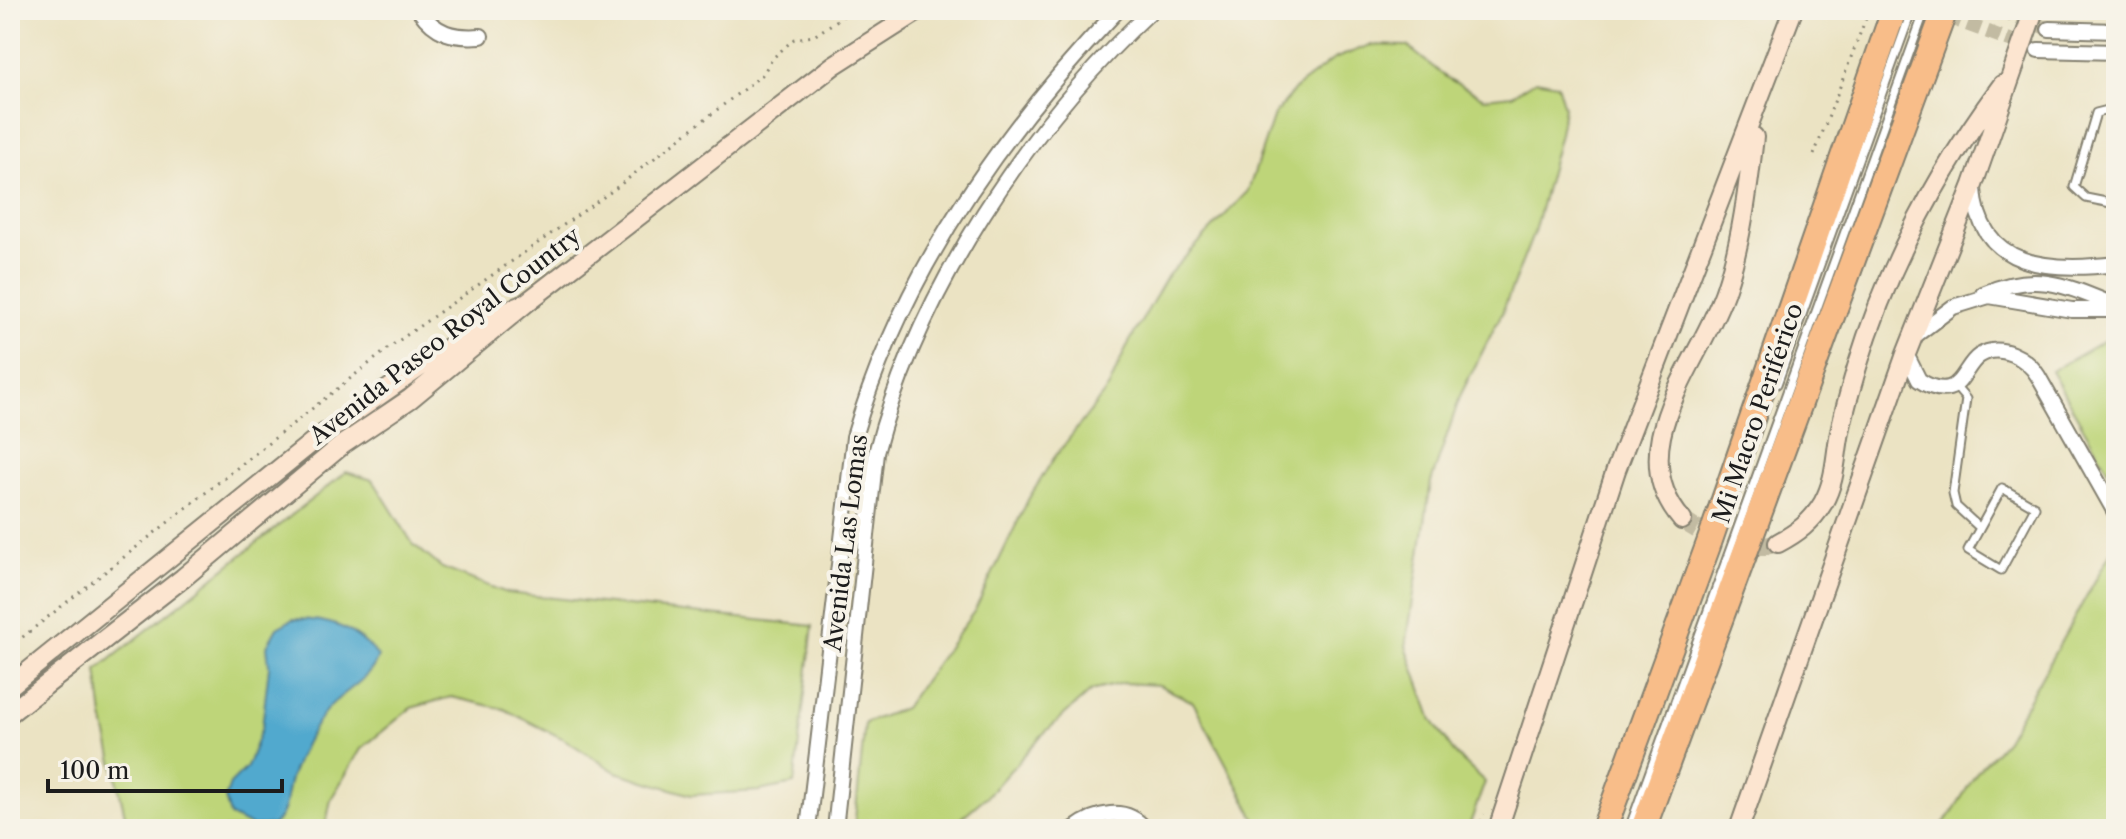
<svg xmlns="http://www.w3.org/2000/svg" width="2126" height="839" font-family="'Libre Caslon Text',serif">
<rect width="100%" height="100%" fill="#f7f3e8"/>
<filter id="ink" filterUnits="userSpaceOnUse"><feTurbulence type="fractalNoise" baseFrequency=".0125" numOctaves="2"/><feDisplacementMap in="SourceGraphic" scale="16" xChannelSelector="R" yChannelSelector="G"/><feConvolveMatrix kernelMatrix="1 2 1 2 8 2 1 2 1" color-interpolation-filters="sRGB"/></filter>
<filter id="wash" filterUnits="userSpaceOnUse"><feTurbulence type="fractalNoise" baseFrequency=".006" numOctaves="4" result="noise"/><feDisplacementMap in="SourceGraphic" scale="32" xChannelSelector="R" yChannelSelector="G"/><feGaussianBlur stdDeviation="1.8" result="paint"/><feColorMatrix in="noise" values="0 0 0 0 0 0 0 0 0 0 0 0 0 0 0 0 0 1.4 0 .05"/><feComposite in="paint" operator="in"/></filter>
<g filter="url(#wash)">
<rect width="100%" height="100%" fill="#ebe3c3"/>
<!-- green -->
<path fill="#bed579" stroke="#6d784a" stroke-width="2" d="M1370,45L1407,46L1447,78L1484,98L1512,95L1536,80L1557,84L1564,107L1560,134L1534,232L1502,313L1461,394L1431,482L1406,646L1432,720L1456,755L1485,782L1468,829H1261L1193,702L1159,685L1123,683L1091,691L1043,734L987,796L948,829H854L865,723L904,708L975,610L1029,498L1054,458L1109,387L1126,348L1168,275L1248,191L1274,115L1297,87L1334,59Z
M2116,334V484L2051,371Z
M346,472L373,480L413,544L442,568L507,593L813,626L794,784L759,791L691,795L616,772L564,739L504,709L451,697L411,708L361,749L331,799L325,829H128L103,717L97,670Z
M2116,543V829H1938L1950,816L1977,772L2006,740Z"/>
<!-- water -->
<path fill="#51a9ce" stroke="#366275" stroke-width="2" d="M293,619C330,619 352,626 378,656C372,681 339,692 324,713C310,732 298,757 290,779C284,799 289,807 274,825L253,827L230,816L225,798L230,784L247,767L262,727L269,666L267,646L277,628Z"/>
</g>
<g filter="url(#ink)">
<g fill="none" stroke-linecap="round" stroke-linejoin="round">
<!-- street-tunnel -->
<path stroke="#c2bba2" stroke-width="14" stroke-dasharray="14 7" stroke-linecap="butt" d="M1928,10L2029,47
M1999,10L2049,29"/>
<!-- secondary-tunnel -->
<path stroke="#c2bba2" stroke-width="18" stroke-dasharray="18 9" stroke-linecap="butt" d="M1682,520C1711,540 1743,554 1778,543"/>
<defs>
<path id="lane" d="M2116,108L2096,113L2074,187L2086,198L2116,204
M1777,384L1912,10
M1954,385L1966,399L1953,493L1956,506L1980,528
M2002,488L2035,507L2001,570L1968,550Z
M1629,829L1925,10"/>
<path id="street" d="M419,10C436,34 453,38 481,36
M2049,29L2116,31
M2038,50L2116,52
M1974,189C1979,269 2051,272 2116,264
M1983,294C2036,270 2067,286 2116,306
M1912,338L1953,307L1989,296L2072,310H2116
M1906,354L1919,380C1928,386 1938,391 1949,388C1963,384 1967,364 1979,356C2000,342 2027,358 2038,376L2116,514
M808,829L854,437C901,275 1003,130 1118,10
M835,829L876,453C918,291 1030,123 1152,10
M1074,829C1095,813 1126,805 1145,829"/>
<path id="secondary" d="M1682,520C1618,446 1703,360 1726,288C1742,240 1748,188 1754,137
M1778,543C1797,533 1812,522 1823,503C1836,480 1835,457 1840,432C1844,410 1851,388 1857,367C1888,265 1939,170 2002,85
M10,686L315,440L495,315L520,306
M10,713L183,578L342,445L410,399L526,303L834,65L920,10
M1498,829L1616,470L1793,10
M1739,829L1906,354L1973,185L2034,10"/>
<path id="highway" d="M1604,829L1709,543L1894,10
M1643,829L1945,10"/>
</defs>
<!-- lane casing -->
<use href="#lane" stroke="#848070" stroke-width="11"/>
<!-- street casing -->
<use href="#street" stroke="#848070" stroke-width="18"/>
<!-- secondary casing -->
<use href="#secondary" stroke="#848070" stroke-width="22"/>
<!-- highway casing -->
<use href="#highway" stroke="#848070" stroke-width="28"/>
<!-- path -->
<path stroke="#848070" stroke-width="3" stroke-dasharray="2 6" stroke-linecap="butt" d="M1814,155L1869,10
M10,647L394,344L612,191L762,75L773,58L794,39L814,36L852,10
M1478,829L1484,814"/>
<!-- lane -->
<use href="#lane" stroke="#fff" stroke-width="7"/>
<!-- street -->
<use href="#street" stroke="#fff" stroke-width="14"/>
<!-- secondary -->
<use href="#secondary" stroke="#fce5d0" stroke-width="18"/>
<!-- highway -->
<use href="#highway" stroke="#f8bd89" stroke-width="24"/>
</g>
</g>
<g text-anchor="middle" stroke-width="8" stroke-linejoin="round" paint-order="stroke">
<!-- street labels -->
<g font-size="24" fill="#1c1c1c" stroke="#f7f3e8">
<text transform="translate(445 336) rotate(-38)" y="8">Avenida Paseo Royal Country</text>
<text transform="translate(1758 413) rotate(-71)" y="8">Mi Macro Periférico</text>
<text transform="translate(846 543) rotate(-83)" y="8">Avenida Las Lomas</text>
</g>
</g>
<!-- margin -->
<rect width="2126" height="839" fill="none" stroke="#f7f3e8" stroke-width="40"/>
<!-- scale -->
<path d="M48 779v12h234v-12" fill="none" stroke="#1c1c1c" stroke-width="4"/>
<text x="60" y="779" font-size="24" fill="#1c1c1c" stroke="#f7f3e8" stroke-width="6" paint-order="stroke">100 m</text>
</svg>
